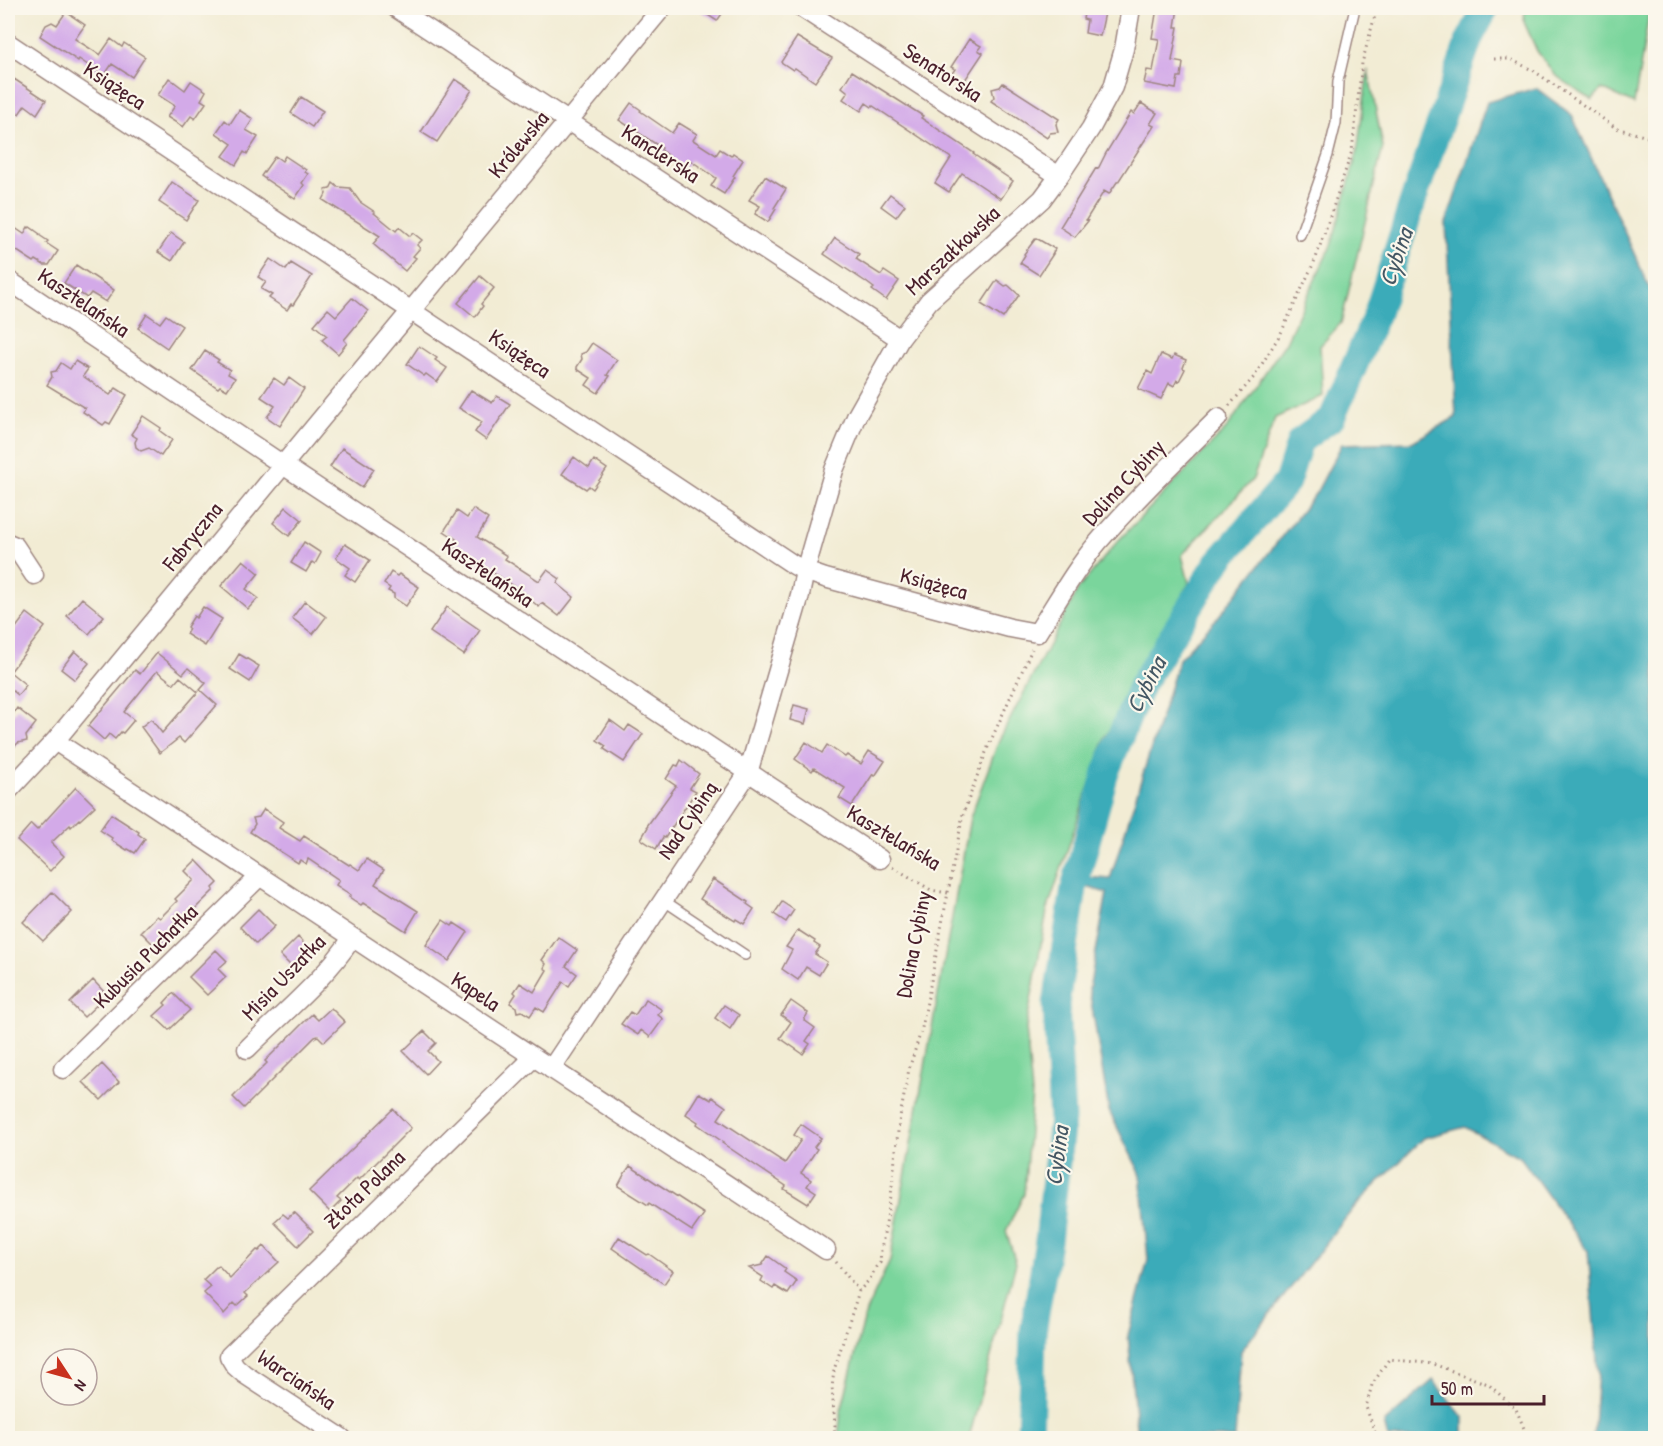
<svg xmlns="http://www.w3.org/2000/svg" width="1663" height="1446" font-family="'Patrick Hand',sans-serif">
<rect width="100%" height="100%" fill="#fbf7ec"/>
<filter id="ink" filterUnits="userSpaceOnUse"><feTurbulence type="fractalNoise" baseFrequency=".0167" numOctaves="2"/><feDisplacementMap in="SourceGraphic" scale="12" xChannelSelector="R" yChannelSelector="G"/><feConvolveMatrix kernelMatrix="1 2 1 2 8 2 1 2 1" color-interpolation-filters="sRGB"/></filter>
<filter id="wash" filterUnits="userSpaceOnUse"><feTurbulence type="fractalNoise" baseFrequency=".008" numOctaves="4" result="noise"/><feDisplacementMap in="SourceGraphic" scale="24" xChannelSelector="R" yChannelSelector="G"/><feGaussianBlur stdDeviation="1.35" result="paint"/><feColorMatrix in="noise" values="0 0 0 0 0 0 0 0 0 0 0 0 0 0 0 0 0 1.4 0 .05"/><feComposite in="paint" operator="in"/></filter>
<g filter="url(#wash)">
<rect width="100%" height="100%" fill="#f2ecd4"/>
<!-- green -->
<path fill="#7ad59c" stroke="#627a64" stroke-width="1.5" d="M1525,8H1650L1634,104L1602,89L1592,100L1555,75L1537,51L1524,22Z
M1368,70L1383,147L1341,323L1320,346L1323,396L1275,418L1253,479L1182,555L1189,583L1105,738L1047,911L1026,1028L1032,1094L1024,1194L1006,1231L1016,1263L969,1438H838L841,1411L866,1312L890,1260L970,818L999,740L1079,588L1117,542L1227,428L1286,342L1332,243L1357,153Z"/>
<!-- water -->
<path fill="#3babb9" stroke="#426572" stroke-width="1.5" d="M1536,88L1572,115L1655,300V1438H1593L1598,1373L1588,1251L1521,1158L1465,1127L1424,1138L1356,1205L1241,1351L1235,1438H1137L1128,1335L1148,1260L1140,1173L1109,1111L1089,989L1107,893L1086,887L1087,877L1110,879L1179,659L1218,617L1316,493L1342,444L1412,442L1456,417L1446,223L1487,102Z
M1433,1380L1463,1417V1438H1388L1384,1423Z"/>
<g fill="none" stroke-linecap="round" stroke-linejoin="round">
<!-- river -->
<path stroke="#3babb9" stroke-width="27" d="M1030,1438L1033,1332L1048,1241L1062,1119L1056,1004L1074,888L1106,772L1142,684L1217,563L1287,482L1300,441L1332,418L1377,313L1415,195L1469,40L1486,8"/>
</g>
<g id="blocks">
<!-- building -->
<path fill="#d3aae8" d="M697,8H726L717,21Z
M1085,8H1106L1100,36L1085,33L1087,20L1083,19Z
M1157,8H1178L1175,27H1178L1172,61L1183,63L1181,77H1178L1176,89L1144,83L1147,70L1153,71L1159,39L1152,38Z
M66,12L85,25L75,39L100,55L111,39L122,47L124,43L145,57L132,77L112,64L104,76L79,59L78,61L40,36L46,25L52,22L57,25Z
M797,37L832,58L815,82L795,68L793,70L781,62Z
M969,39L981,46L978,50L983,53L963,83L951,75L955,69L951,67Z
M852,71L923,116L921,118L974,153L973,154L1013,181L1001,199L962,173L949,192L935,183L951,158L873,106L872,107L866,103L861,111L843,99L848,92L842,87Z
M169,78L185,90L191,81L206,91L201,100L206,103L195,119L191,116L183,127L167,117L175,106L158,95Z
M14,79L46,100L37,114L25,105L19,114L8,106V88Z
M455,79L472,90L437,142L421,132Z
M1003,83L1059,119L1056,124L1058,132L1050,133L1047,138L991,101L994,97L992,89L1000,87Z
M301,97L323,111L312,127L291,113Z
M631,103L641,110L640,111L672,133L679,123L697,134L693,140L716,155L720,149L731,156L733,153L743,160L733,176L735,177L724,194L711,186L716,178L690,160L685,168L667,156L668,155L661,150L662,148L619,120Z
M1141,103L1157,113L1150,124L1154,126L1118,182H1117L1109,194L1104,191L1086,220L1088,221L1075,237L1060,227L1096,168L1098,169L1106,153L1131,112L1134,114Z
M239,110L253,119L246,130L258,137L247,154L244,152L236,165L223,156L232,144L216,133L225,120L230,124Z
M275,156L282,161L285,156L306,170L305,172L308,174L302,183L304,185L295,199L261,176Z
M765,176L786,189L774,208L776,209L768,222L755,214L760,206L749,200Z
M172,182L199,200L186,220L159,202Z
M333,183L338,187L350,188L360,202L375,212L374,213L396,231L399,227L410,236L413,233L422,240L417,245L420,248L413,256L416,258L405,271L373,244L380,236L323,200L326,194L325,190L330,189Z
M890,194L905,205L896,217L881,206Z
M28,227L29,228L30,227L40,234L39,235L48,241L46,243L58,251L49,265H44L36,260L34,262L8,245V239L15,228L24,234Z
M171,233L184,242L172,261L158,252Z
M835,238L859,254L856,259L881,275L884,271L899,281L886,300L872,290L874,288L866,282L824,254Z
M1036,238L1055,249L1052,254H1053L1039,275L1020,263L1025,255L1024,254Z
M270,259L286,270L291,263L312,276L293,305L291,304L287,310L269,298L272,295L261,289L266,282L258,277Z
M76,265L114,290L106,302L91,293L87,298L64,283Z
M480,276L494,288L481,304L483,306L475,317L458,303Z
M997,280L1005,286L1008,285L1019,295L1003,318L981,304Z
M352,298L368,311L344,340L347,343L338,354L322,340L327,336L314,325L328,309L336,316Z
M147,314L160,323L166,315L182,326L167,348L138,328Z
M592,343L617,360L607,375L610,376L598,393L586,385L591,378L577,369V367L582,359L581,354L586,352Z
M419,346L437,358L435,360L447,368L437,382L426,374L424,376L407,364Z
M205,351L219,360L217,362L230,370L228,374L235,378L227,390L220,386L218,388L192,370Z
M1161,354L1172,359L1174,355L1186,360L1183,368L1185,369L1179,381L1177,380L1174,386L1169,383L1161,399L1138,389L1147,371L1152,374Z
M75,361L88,369L83,376L110,395L116,388L127,395L110,424L106,422L103,425L83,412L85,408L47,385L52,377L51,372L56,371L61,363L70,369Z
M274,378L284,385L289,378L304,389L280,426L267,417L275,406L261,397Z
M471,390L492,403L497,396L510,404L486,440L475,432L482,422L459,408Z
M143,416L161,428L160,431L172,440L161,456L149,448L141,451L136,447L135,442L137,438L131,434Z
M342,448L374,469L362,488L330,467Z
M574,457L589,468L594,460L607,469L593,489L589,486L586,489L562,474Z
M286,507L302,520L289,536L273,523Z
M473,509L488,519L477,537L507,556L505,559L539,581L547,570L560,579L557,583L574,597L559,616L542,603L539,607L527,597L528,596L452,546L456,539L444,531L457,511L467,518Z
M304,542L321,553L315,564L312,562L306,572L291,563Z
M345,544L370,560L355,582L345,575L350,568L336,558Z
M243,560L259,573L246,589L258,598L248,609L221,586Z
M391,572L397,576L399,574L419,587L406,606L394,598V594L388,591L390,588L384,584Z
M82,598L104,616L89,634L67,616Z
M305,601L326,617L313,634L292,618Z
M203,607L222,619L205,646L186,634L189,629L187,627L194,616L196,618Z
M447,607L480,630L464,655L430,632Z
M27,613L45,627L10,672L26,685L18,695L8,687V638Z
M75,651L89,663L75,680L61,669Z
M157,653L183,674L188,668L206,683L200,690L217,705L184,743L179,738L160,753L141,727L151,719L162,733L198,692L180,677L174,684L157,671L124,712L134,720L123,733L121,732L115,739L109,734L104,740L88,726L135,670L140,674Z
M239,654L259,666L250,682L230,669Z
M794,705L809,709L805,724L790,720Z
M17,708L36,723L26,736L27,741L18,743L15,746L8,740V721Z
M610,720L625,731L629,725L643,734L624,762L604,749L606,746L597,740Z
M806,742L822,753L827,745L845,757L847,755L861,764L869,751L885,761L875,776L873,774L852,806L839,798L845,788L814,768L812,771L795,759Z
M681,760L699,774L690,788L696,791L665,838L663,837L656,849L641,839L648,827L647,826L676,786L666,779L675,765L678,766Z
M76,787L95,806L80,820L79,819L71,827L70,825L51,843L64,856L50,871L17,840L31,824L37,830Z
M264,809L283,822L279,828L300,841L304,836L349,865L350,864L359,870L367,859L384,870L375,884L418,911L406,931L363,903L361,905L349,897L351,895L336,885L339,880L308,859L306,864L300,860L298,863L250,832L255,824L253,818L259,817Z
M111,814L139,832L138,834L145,839L135,853L128,849L127,850L111,840L112,838L100,830Z
M196,860L218,883L213,888L214,890L156,947L141,932L157,916L160,918L177,901L175,899L194,880L185,871Z
M713,879L748,902L747,904L754,909L744,924L736,919L735,921L700,899Z
M52,892L72,912L43,941L23,922Z
M782,902L794,910L786,922L774,914Z
M258,909L275,926L256,944L240,927Z
M443,920L452,926L454,923L468,932L449,961L426,945Z
M798,930L815,941L814,943L820,947L815,954L827,962L819,975L806,967L798,980L782,969L792,950L786,947Z
M298,937L312,952L294,969L280,955Z
M558,937L577,950L566,966L577,974L569,986L563,982L544,1012L536,1007L530,1016L522,1011L517,1012L516,1007L510,1003L516,994L514,992L520,983L534,992L547,970L544,968L546,964L542,960Z
M216,950L227,961L218,969L226,977L207,995L189,977Z
M93,980L107,995L84,1017L70,1003Z
M173,993L190,1010L169,1030L154,1016L166,1005L164,1003Z
M646,999L662,1010L658,1015L663,1019L650,1037L641,1030L638,1035L621,1024L630,1012L635,1015Z
M791,1001L808,1013L804,1020L815,1028L806,1041L810,1044L803,1054L780,1038L791,1022L781,1015Z
M724,1005L739,1015L730,1029L715,1018Z
M331,1008L345,1022L324,1042L318,1036L315,1037L244,1108L233,1097L267,1063L265,1061L312,1014L318,1020Z
M424,1031L436,1043L428,1051L438,1061L426,1074L403,1051Z
M102,1064L119,1082L101,1100L83,1082Z
M699,1093L711,1100L712,1097L726,1107L718,1119L785,1163L801,1140L794,1135L801,1124L821,1138L814,1147L817,1149L801,1173L811,1180L807,1186L816,1192L808,1204L784,1189L786,1186L722,1143L723,1142L697,1124L698,1122L686,1114Z
M393,1109L411,1128L359,1180L357,1178L337,1198L341,1201L330,1212L309,1191Z
M630,1166L704,1214L692,1231L649,1203L648,1205L618,1186L625,1173Z
M294,1212L313,1231L298,1246L274,1222L283,1214L288,1218Z
M619,1237L647,1255L649,1254L673,1271L664,1284L612,1248Z
M264,1246L279,1262L245,1293L248,1296L237,1306L234,1303L224,1314L204,1293L211,1287L203,1280L218,1265L230,1278L257,1250L259,1251Z
M768,1256L786,1269L784,1272L797,1281L788,1294L775,1286L773,1289L761,1281L763,1277L749,1268L762,1265Z"/>
</g>
</g>
<g filter="url(#ink)">
<use href="#blocks" fill-opacity="0" stroke="#9e8680" stroke-width="1.5"/>
<g fill="none" stroke-linecap="round" stroke-linejoin="round">
<defs>
<path id="lane" d="M1300,235L1328,155L1336,123L1338,81L1355,8
M663,900L745,955"/>
<path id="street" d="M396,8L900,339
M802,8L1059,176
M8,43L794,565L805,571L825,578L1010,628L1037,633C1057,602 1075,569 1099,541C1136,498 1178,458 1218,418
M8,280L283,465L880,859
M8,543L15,546L34,575
M55,741L826,1250
M8,791L55,741L283,465L662,8
M247,1049C283,1013 324,980 352,938
M63,1069L259,877
M551,1069L748,773L800,595L805,571L834,470L856,417L900,339L929,301L1042,199L1059,176L1091,128L1113,87L1124,49L1131,8
M342,1438L244,1374L235,1366L229,1356L533,1058"/>
</defs>
<!-- lane casing -->
<use href="#lane" stroke="#9e8680" stroke-width="12"/>
<!-- street casing -->
<use href="#street" stroke="#9e8680" stroke-width="21"/>
<!-- path -->
<path stroke="#9e8680" stroke-width="3" stroke-dasharray="1.5 4.5" stroke-linecap="butt" d="M1494,59H1510L1534,71L1616,128L1651,138L1656,145
M1229,406L1254,377L1281,333L1316,258L1352,151L1362,63L1377,8
M893,867L931,890L948,893
M836,1262L859,1291
M834,1438L835,1426L832,1388L834,1370L859,1291L870,1279L876,1267L880,1263L881,1250L891,1196L899,1122L909,1069L922,1028L963,814L988,747L1032,649
M1377,1438L1366,1407L1372,1385L1389,1359L1433,1364L1488,1384L1516,1409L1528,1438"/>
<!-- lane -->
<use href="#lane" stroke="#fff" stroke-width="9"/>
<!-- street -->
<use href="#street" stroke="#fff" stroke-width="18"/>
</g>
</g>
<g text-anchor="middle" stroke-width="4.5" stroke-linejoin="round" paint-order="stroke">
<!-- street labels -->
<g font-size="22" fill="#4a1f2b" stroke="#fbf7ec">
<text transform="translate(943 72) rotate(33)" y="8">Senatorska</text>
<text transform="translate(115 85) rotate(33)" y="8">Książęca</text>
<text transform="translate(518 144) rotate(-50)" y="8">Królewska</text>
<text transform="translate(661 153) rotate(33)" y="8">Kanclerska</text>
<text transform="translate(952 250) rotate(-43)" y="8">Marszałkowska</text>
<text transform="translate(84 302) rotate(34)" y="8">Kasztelańska</text>
<text transform="translate(520 353) rotate(34)" y="8">Książęca</text>
<text transform="translate(1123 482) rotate(-47)" y="8">Dolina Cybiny</text>
<text transform="translate(192 536) rotate(-51)" y="8">Fabryczna</text>
<text transform="translate(488 572) rotate(34)" y="8">Kasztelańska</text>
<text transform="translate(934 583) rotate(15)" y="8">Książęca</text>
<text transform="translate(687 820) rotate(-56)" y="8">Nad Cybiną</text>
<text transform="translate(894 837) rotate(31)" y="8">Kasztelańska</text>
<text transform="translate(913 944) rotate(-79)" y="8">Dolina Cybiny</text>
<text transform="translate(145 956) rotate(-45)" y="8">Kubusia Puchatka</text>
<text transform="translate(283 977) rotate(-46)" y="8">Misia Uszatka</text>
<text transform="translate(476 991) rotate(33)" y="8">Kapela</text>
<text transform="translate(364 1189) rotate(-44)" y="8">Złota Polana</text>
<text transform="translate(297 1379) rotate(34)" y="8">Warciańska</text>
</g>
<!-- water labels -->
<g font-size="24" font-style="italic" fill="#445764" stroke="#fbf7ec">
<text transform="translate(1396 257) rotate(-71)" y="8">Cybina</text>
<text transform="translate(1146 685) rotate(-63)" y="8">Cybina</text>
<text transform="translate(1057 1156) rotate(-83)" y="8">Cybina</text>
</g>
</g>
<!-- margin -->
<rect width="1663" height="1446" fill="none" stroke="#fbf7ec" stroke-width="30"/>
<!-- north arrow -->
<g transform="translate(69 1377) rotate(126)"><circle r="28" fill="#fbf7ec" stroke="#b4a19f" stroke-width="1.5"/>
<path d="M0-4.5L10 22L0 15L-10 22Z" fill="#c8321e"/>
<text y="-9" font-size="16" font-weight="bold" text-anchor="middle" fill="#4a1f2b">N</text>
</g>
<!-- scale -->
<path d="M1432 1395v9h112v-9" fill="none" stroke="#4a1f2b" stroke-width="3"/>
<text x="1441" y="1395" font-size="18" fill="#4a1f2b" stroke="#fbf7ec" stroke-width="4.5" paint-order="stroke">50 m</text>
</svg>
